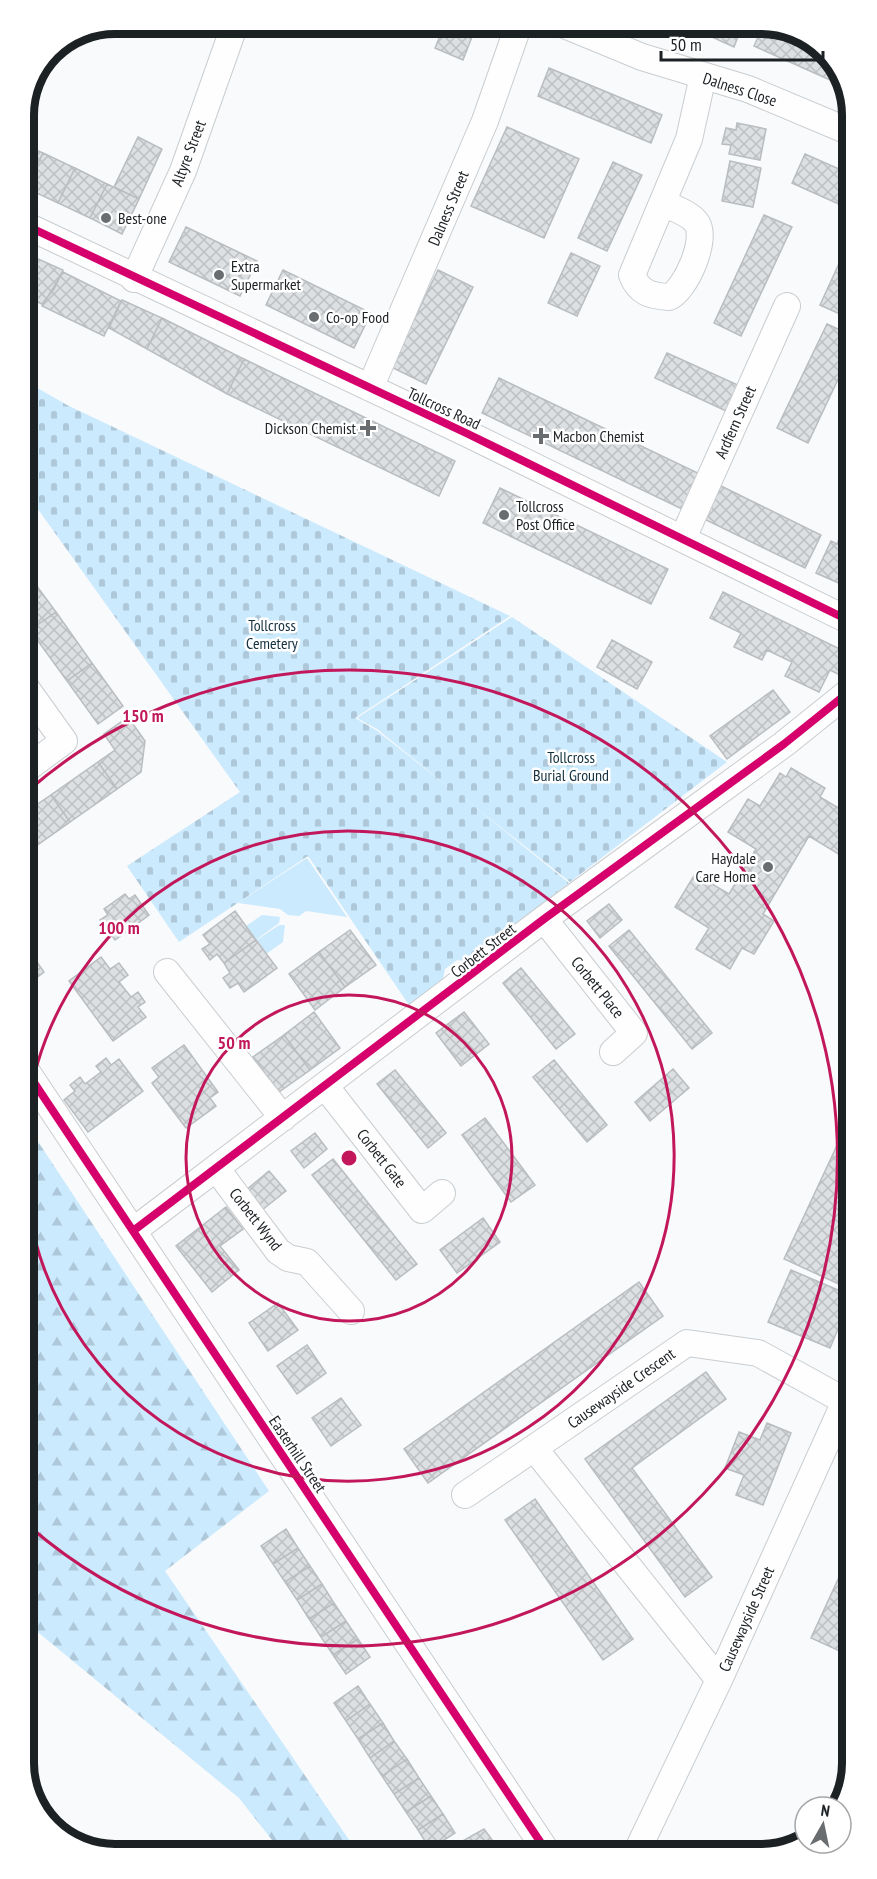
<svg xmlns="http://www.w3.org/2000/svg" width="877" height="1879" font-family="'PT Sans Narrow',sans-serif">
<defs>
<pattern id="forest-firs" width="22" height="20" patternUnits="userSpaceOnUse" patternTransform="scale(1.5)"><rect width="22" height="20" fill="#cbeafd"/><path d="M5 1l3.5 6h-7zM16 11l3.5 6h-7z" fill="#aec8d9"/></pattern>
<pattern id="cemetery-stones" width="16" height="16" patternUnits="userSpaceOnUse" patternTransform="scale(1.5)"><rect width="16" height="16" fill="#cbeafd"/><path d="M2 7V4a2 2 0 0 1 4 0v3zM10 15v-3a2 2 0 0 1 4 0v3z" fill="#aec8d9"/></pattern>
<pattern id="building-cross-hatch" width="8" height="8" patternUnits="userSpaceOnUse" patternTransform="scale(1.5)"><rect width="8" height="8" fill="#dce0e2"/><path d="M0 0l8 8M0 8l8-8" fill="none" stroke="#bcc0c2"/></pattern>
</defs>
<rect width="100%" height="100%" fill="#f8fafc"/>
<!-- forest -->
<path fill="url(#forest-firs)" d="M27,1125L269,1491L165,1571L358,1853L283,1854L239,1798L28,1624Z"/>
<!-- cemetery -->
<path fill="url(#cemetery-stones)" d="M25,381L67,405L510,616L355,718L376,730L451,789L377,729L357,718L512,617L727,762L570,882L454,790L569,883L466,961L457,960L445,969L443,979L409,1005L308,856L179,942L127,866L240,792L25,491Z"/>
<!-- garden -->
<path fill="#cbeafd" d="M307,858L347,917L306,911L299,916L288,915L280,909L238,903Z
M262,915L280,917L279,923L256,940L246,926Z
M279,925H285L283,942L266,954L257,940Z"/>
<!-- building -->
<path fill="url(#building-cross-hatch)" stroke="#babdc0" stroke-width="1.5" d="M445,24H477L463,60L435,48Z
M683,24H743L734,47Z
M764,24L817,43L848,88L754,46Z
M549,68L662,115L651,143L538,96Z
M737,123L766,129L760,160L729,154L731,145L722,144L726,128L736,130Z
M507,127L579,159L544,238L471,206Z
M138,137L162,149L139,199L114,187Z
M24,144L43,153L26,188L24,187Z
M43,153L75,168L58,203L26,188Z
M805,154L848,173V194L843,206L792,183Z
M730,161L761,168L753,207L722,201Z
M613,162L642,175L607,251L578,238Z
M75,168L107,184L90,218L58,203Z
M107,184L139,199L122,234L90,218Z
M764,215L792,227L741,336L714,323Z
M186,227L257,261L240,296L169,262Z
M25,253L63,270L54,289L42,304L25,296Z
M571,253L600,266L577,316L548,303Z
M842,257L849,260V318L820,305Z
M283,270L371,313L354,348L266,305Z
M438,270L473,287L426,384L391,367Z
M63,272L121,301L104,336L42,306Z
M122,300L162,318L147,349L109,328Z
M162,318L244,359L227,394L147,349Z
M827,324L849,334V356L808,443L777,428Z
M667,353L738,385L726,411L655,378Z
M244,359L455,461L439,496L227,394Z
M499,378L702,475L684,510L482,413Z
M721,486L821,535L805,568L704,519Z
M500,488L668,569L651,604L483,523Z
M842,531L849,534L850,588L816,573L831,541L837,544Z
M25,570L56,612L30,630L26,624Z
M723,592L850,654V671L846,678L830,670L819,692L785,676L792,662L767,650L762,660L734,647L741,633L710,618Z
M56,612L92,663L67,681L30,630Z
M612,640L652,662L637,689L597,667Z
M92,663L123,706L98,724L67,681Z
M773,690L790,712L727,759L710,736Z
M128,717L145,741L141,772L117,789L98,762L115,750L104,734Z
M98,762L117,789L70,822L51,795Z
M791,768L825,788L820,797L850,815V861L809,836L763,914L774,921L754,954L742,948L730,969L696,949L709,928L675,907L695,874L729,894L756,849L728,832L748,799L760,806L780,773L786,777Z
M51,795L70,822L26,853V812Z
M125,894L129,899L135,895L149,915L115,940L100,920L108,915L104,909Z
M609,904L622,920L600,938L587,921Z
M235,911L256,940L224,963L217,954L210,960L202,949L210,944L203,935Z
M350,930L376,965L345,987L319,952Z
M629,930L712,1033L692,1049L609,946Z
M256,940L277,968L244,992L238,983L230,988L223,978L230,973L224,963Z
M319,952L345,987L315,1010L289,974Z
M32,955L44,972L27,985V959Z
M101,957L110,969L119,963L128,975L119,982L131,997L138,992L145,1002L138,1007L146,1017L113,1041L69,981Z
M521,968L575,1034L556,1049L503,983Z
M314,1012L340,1048L310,1070L284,1035Z
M464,1012L489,1044L461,1066L436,1033Z
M284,1035L310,1070L279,1092L253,1057Z
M184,1045L218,1092L210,1098L216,1106L186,1128L152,1083L159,1077L152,1068Z
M106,1058L111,1065L119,1059L143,1091L88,1132L64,1100L75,1091L70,1085L80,1077L85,1084L101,1072L96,1066Z
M554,1060L607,1125L587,1142L533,1077Z
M673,1069L689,1088L650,1121L635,1102Z
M395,1070L446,1133L428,1148L377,1084Z
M485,1118L535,1185L511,1202L462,1135Z
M315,1133L327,1149L304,1168L291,1151Z
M840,1139L851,1144L852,1290L784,1259Z
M333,1159L417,1264L396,1280L312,1175Z
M269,1171L286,1191L262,1210L246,1190Z
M226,1207L243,1229L220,1246L239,1270L212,1292L176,1246Z
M483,1218L500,1242L457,1273L440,1250Z
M791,1270L852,1296L830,1348L768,1322Z
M639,1282L663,1316L428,1483L404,1449Z
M278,1303L298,1330L268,1351L249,1323Z
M307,1345L326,1373L297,1394L277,1366Z
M706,1372L726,1399L632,1468L712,1577L685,1597L585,1459Z
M341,1398L361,1425L331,1446L312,1418Z
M767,1423L791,1433L763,1505L736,1495L744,1475L725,1468L739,1432L760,1440Z
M535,1499L633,1639L603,1660L505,1520Z
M286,1529L298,1548L273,1564L261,1546Z
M298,1548L310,1566L285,1582L273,1564Z
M852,1549L853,1657L811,1638Z
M310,1566L322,1584L297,1600L285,1582Z
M322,1584L334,1603L309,1619L297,1600Z
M334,1603L346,1621L321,1637L309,1619Z
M346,1621L358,1639L333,1655L321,1637Z
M358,1639L370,1657L346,1674L333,1655Z
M358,1686L370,1704L346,1721L334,1703Z
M370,1704L383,1723L358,1739L346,1721Z
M383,1723L394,1741L370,1758L358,1739Z
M394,1741L407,1759L382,1776L370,1758Z
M407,1759L419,1778L394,1794L382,1776Z
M419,1778L431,1796L406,1812L394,1794Z
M431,1796L443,1814L418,1830L406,1812Z
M443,1814L455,1833L430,1849L418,1830Z
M484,1829L501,1852H465L459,1843Z"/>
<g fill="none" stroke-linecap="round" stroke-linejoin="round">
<defs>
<path id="minor" d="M562,24L642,57L748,89L848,131
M663,203C673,208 689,213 696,222C709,238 685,291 669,297C651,296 639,293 632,275L689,139L703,76
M25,225L466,433L850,621
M134,279L183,171L235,24
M370,388L485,121L519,24
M683,538L787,306
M26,688L64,741L26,769
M544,919L634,1033L613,1052
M167,972L283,1118
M27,1072L547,1852
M325,1086L422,1210L442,1193
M216,1168L278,1251L288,1258L307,1262L351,1311
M133,1231L544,919L784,744L850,691
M465,1495L534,1448
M719,1680L534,1448L687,1343L758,1353L845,1401
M637,1851L719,1680L852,1386"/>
</defs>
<!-- minor casing -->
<use href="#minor" stroke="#cacdcf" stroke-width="28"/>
<!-- minor -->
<use href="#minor" stroke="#fefeff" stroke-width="26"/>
<defs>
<path id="cycleway" d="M25,225L466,433L850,621
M27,1072L547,1852
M133,1231L544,919L784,744L850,691"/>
</defs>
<!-- cycleway casing -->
<use href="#cycleway" stroke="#fff" stroke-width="11"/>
<!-- cycleway -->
<use href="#cycleway" stroke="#d6006c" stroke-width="8"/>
</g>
<!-- distance rings -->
<g fill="none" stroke="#c2185b" stroke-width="3">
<circle cx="349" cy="1158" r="163"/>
<path d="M27 1113A325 325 0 1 1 28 1206"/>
<path d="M29 790A488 488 0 1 1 29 1526"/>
</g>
<!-- markers -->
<g fill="#696d70" stroke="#fff" stroke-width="2">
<circle cx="106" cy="218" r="6"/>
<circle cx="219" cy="275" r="6"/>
<circle cx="314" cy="317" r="6"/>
<path d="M365 419h6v6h6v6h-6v6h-6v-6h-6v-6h6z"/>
<path d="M538 427h6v6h6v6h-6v6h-6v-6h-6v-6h6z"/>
<circle cx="504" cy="515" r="6"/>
<circle cx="768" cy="867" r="6"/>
</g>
<g text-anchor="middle" stroke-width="5" stroke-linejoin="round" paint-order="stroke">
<!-- street labels -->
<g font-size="16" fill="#1c2124" stroke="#fff">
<text transform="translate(740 89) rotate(18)" y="6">Dalness Close</text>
<text transform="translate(188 153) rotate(-69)" y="6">Altyre Street</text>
<text transform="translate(448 208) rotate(-67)" y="6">Dalness Street</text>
<text transform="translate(444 408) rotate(25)" y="6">Tollcross Road</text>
<text transform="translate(735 422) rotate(-66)" y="6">Ardfern Street</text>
<text transform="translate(483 950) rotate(-38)" y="6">Corbett Street</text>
<text transform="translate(598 987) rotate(51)" y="6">Corbett Place</text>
<text transform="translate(382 1158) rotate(52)" y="6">Corbett Gate</text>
<text transform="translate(256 1219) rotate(52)" y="6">Corbett Wynd</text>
<text transform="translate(621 1388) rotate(-35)" y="6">Causewayside Crescent</text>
<text transform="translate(298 1454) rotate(56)" y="6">Easterhill Street</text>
<text transform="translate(746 1619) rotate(-66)" y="6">Causewayside Street</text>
</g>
<!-- poi labels -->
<g font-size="16" fill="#1c2124" stroke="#fff" text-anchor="start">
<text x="118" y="224">Best-one</text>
<text x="231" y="272">Extra<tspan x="231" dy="18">Supermarket</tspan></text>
<text x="326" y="323">Co-op Food</text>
<text x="356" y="434" text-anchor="end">Dickson Chemist</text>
<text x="553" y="442">Macbon Chemist</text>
<text x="516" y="512">Tollcross<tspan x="516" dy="18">Post Office</tspan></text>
<text x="756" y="864" text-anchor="end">Haydale<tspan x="756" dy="18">Care Home</tspan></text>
</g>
<!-- park labels -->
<g font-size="16" fill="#13303f" stroke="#fff">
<text x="272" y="631">Tollcross<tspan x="272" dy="18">Cemetery</tspan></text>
<text x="571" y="763">Tollcross<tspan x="571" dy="18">Burial Ground</tspan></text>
</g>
</g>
<!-- crop -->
<path d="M0 0H877V1879H0ZM115 34H761A81 81 0 0 1 842 115V1763A81 81 0 0 1 761 1844H115A81 81 0 0 1 34 1763V115A81 81 0 0 1 115 34Z" fill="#fff" fill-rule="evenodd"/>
<path fill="none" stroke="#1c2124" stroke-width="8" d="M115 34H761A81 81 0 0 1 842 115V1763A81 81 0 0 1 761 1844H115A81 81 0 0 1 34 1763V115A81 81 0 0 1 115 34Z"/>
<circle cx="349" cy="1158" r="9" fill="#c2185b" stroke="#fff" stroke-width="3"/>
<g font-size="18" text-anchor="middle" font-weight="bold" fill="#c2185b" stroke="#fff" stroke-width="5" stroke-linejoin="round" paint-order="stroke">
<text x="143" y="722">150 m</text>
<text x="119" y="934">100 m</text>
<text x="234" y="1049">50 m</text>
</g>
<!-- north arrow -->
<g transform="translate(823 1825) rotate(9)"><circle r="28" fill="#ffffff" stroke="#a4a6a7" stroke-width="1.5"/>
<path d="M0-4.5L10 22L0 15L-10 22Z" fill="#696d70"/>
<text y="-9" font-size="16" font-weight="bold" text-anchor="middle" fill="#1c2124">N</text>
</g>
<!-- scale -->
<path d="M661 51v9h162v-9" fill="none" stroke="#1c2124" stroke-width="3"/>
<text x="670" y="51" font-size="18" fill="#1c2124" stroke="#ffffff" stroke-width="4.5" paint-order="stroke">50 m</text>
</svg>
